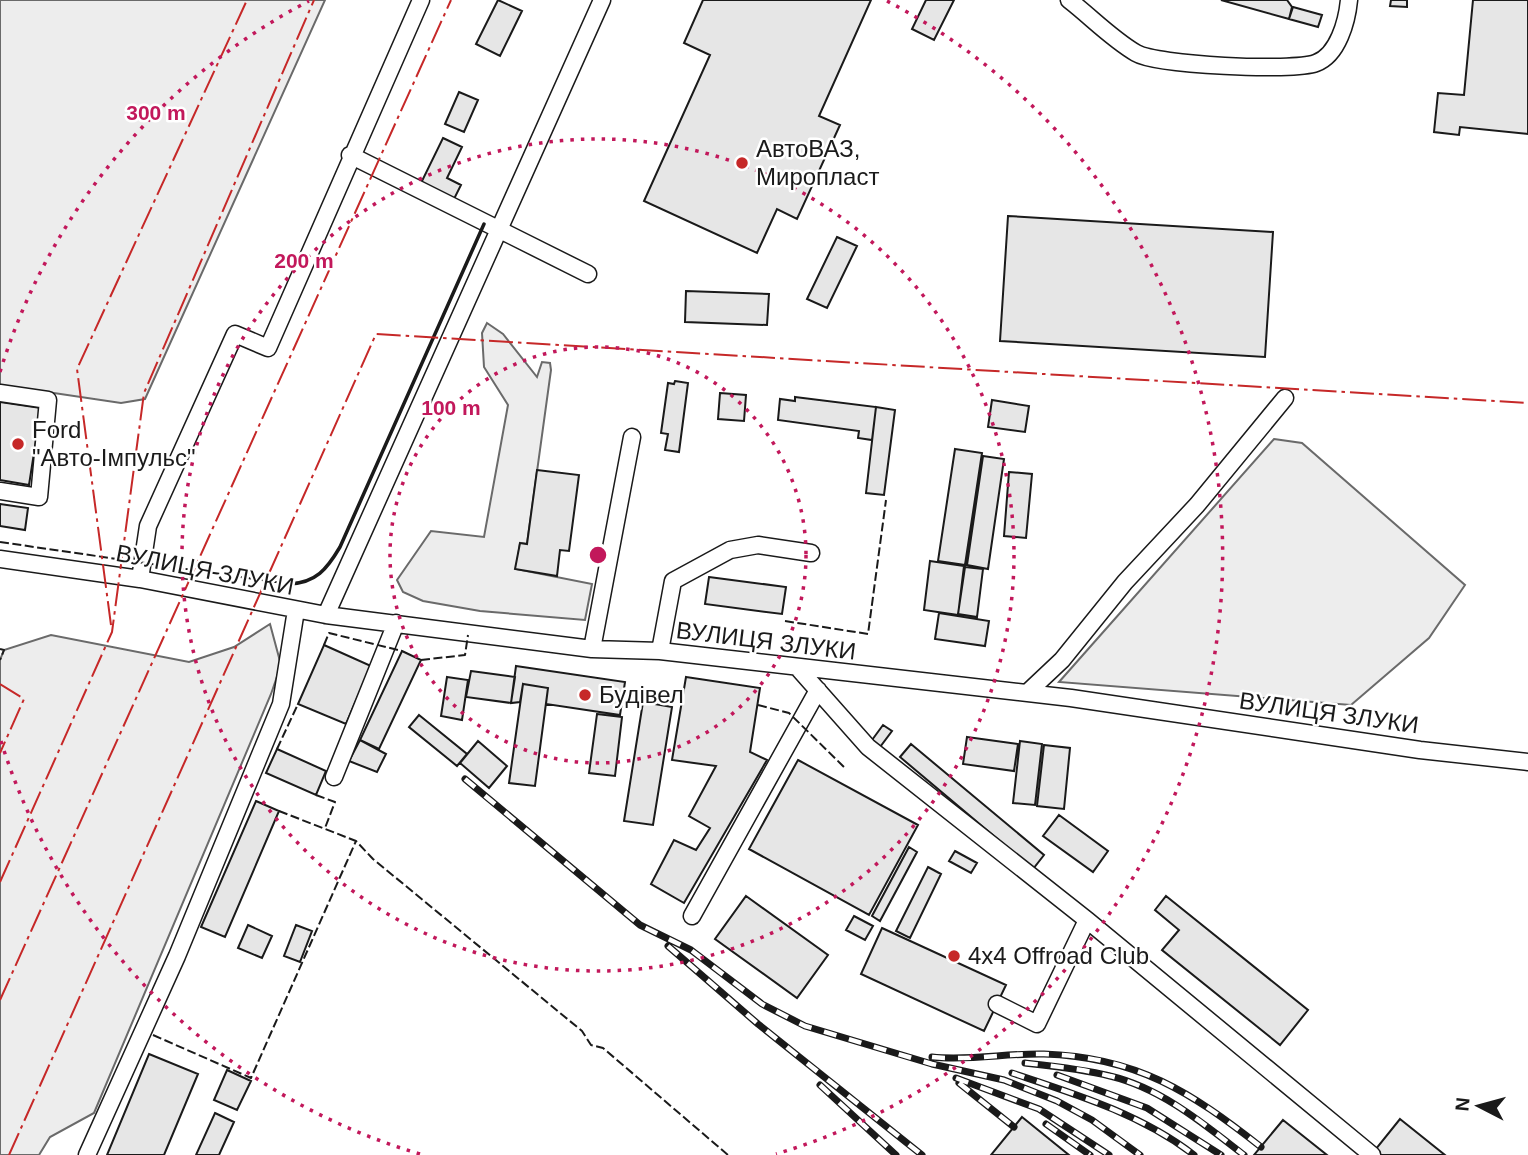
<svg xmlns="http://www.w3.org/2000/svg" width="1528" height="1155" font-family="Arial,sans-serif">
<rect width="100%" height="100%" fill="#fff"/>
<!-- built -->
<path fill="#ededed" stroke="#6a6a6a" stroke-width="2" d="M0,0H325L145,399L121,403L0,385Z
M487,323L503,334L537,377L542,362L550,363L551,370L527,544L520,543L516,569L592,584L585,620L480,611L423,601L403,592L397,580L431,531L484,537L508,405L484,367L482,333Z
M1274,439L1302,443L1465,585L1429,638L1351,705L1059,682Z
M270,624L281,665L271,694L94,1113L50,1137L39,1155H0V660L4,650L51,635L189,662L234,647Z"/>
<!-- building -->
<path fill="#e6e6e6" stroke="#1a1a1a" stroke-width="2" d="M498,0L522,11L500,56L476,44Z
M703,0H871L819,116L840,125L797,219L777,209L757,253L644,201L710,55L684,43Z
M926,0H954L934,40L912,29Z
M1221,0H1287L1292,7L1289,19Z
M1391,0H1407V7L1390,6Z
M1473,0H1528V134L1460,127L1459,135L1434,132L1438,93L1464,95Z
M1293,7L1322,15L1318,27L1289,19Z
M459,92L478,100L464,132L445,124Z
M443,138L462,147L447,178L461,185L454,199L421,183Z
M1008,216L1273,232L1265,357L1000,341Z
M837,237L857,246L827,308L807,299Z
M686,291L769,294L767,325L685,322Z
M675,381L688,383L679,452L665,450L668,434L661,433L668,383L674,384Z
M720,393L746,395L744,421L718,419Z
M795,397L876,407L872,440L858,438L859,431L778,420L780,399L795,401Z
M992,400L1029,406L1025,432L988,427Z
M0,402L41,408L29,485L0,480Z
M876,407L895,410L884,495L866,493Z
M955,449L982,453L965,565L938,561Z
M983,456L1004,459L988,569L967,565Z
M537,470L579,475L569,551L560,550L557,576L515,569L520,543L527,544Z
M1009,472L1032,474L1026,538L1004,536Z
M0,504L28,508L25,530L0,526Z
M930,561L964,566L958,615L924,610Z
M965,567L983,569L977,617L958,614Z
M709,577L786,587L782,614L705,604Z
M939,613L989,621L985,646L935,639Z
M324,645L371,666L346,724L298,704Z
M402,651L421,660L379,749L360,740Z
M516,666L625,682L620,715L546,704L548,688L523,684L520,702L511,703Z
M471,671L515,677L511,703L466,697Z
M447,677L468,680L462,720L441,716Z
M686,677L760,688L750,752L767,760L684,903L651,884L674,840L696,850L710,828L689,816L716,766L672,760Z
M523,684L548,688L535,786L509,783Z
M643,702L672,707L653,825L624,821Z
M597,714L622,717L615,776L589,773Z
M419,715L467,754L457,766L409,727Z
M883,725L892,731L880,747L872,740Z
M967,737L1018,744L1014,771L963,764Z
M360,740L386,754L377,772L349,761Z
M478,741L507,766L489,788L460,763Z
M1020,741L1042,744L1035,805L1013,803Z
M911,744L1044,855L1033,869L900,757Z
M1044,745L1070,748L1064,809L1037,806Z
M277,749L326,771L316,795L266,773Z
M798,760L918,825L869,915L749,849Z
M256,801L279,811L225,937L201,927Z
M1059,815L1108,851L1093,872L1043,836Z
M909,847L917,852L880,921L872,916Z
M955,851L977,863L971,873L949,861Z
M928,867L941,874L910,938L896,931Z
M746,896L828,955L797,998L715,939Z
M1166,896L1308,1010L1280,1045L1162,950L1179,930L1155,910Z
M854,916L873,926L865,940L846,930Z
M248,925L272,936L262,958L238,948Z
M296,925L312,931L300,962L284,956Z
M882,928L1006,985L984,1031L861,974Z
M149,1054L198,1074L164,1155H107Z
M227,1070L251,1081L237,1110L214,1100Z
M215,1113L234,1122L219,1155H196Z
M1022,1117L1069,1155H991Z
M1400,1119L1445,1155H1381L1375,1150Z
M1283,1120L1327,1155H1254Z"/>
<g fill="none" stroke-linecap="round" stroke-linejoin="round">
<defs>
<path id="minor" d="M1069,0C1091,17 1112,39 1136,53C1156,65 1292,72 1316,63C1338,55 1347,21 1349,0
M350,155L588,274
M0,393L48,400L39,497L0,491
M0,559L140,579L326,615L592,649L660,651L1071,698L1420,750L1528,762
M140,579L148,526L235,334L268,348L421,0
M326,615L602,0
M592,649L632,437
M660,651L673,581L730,550L758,545L811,553
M798,668L868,747L1087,920L1372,1155
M1027,693L1062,660L1125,582L1197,505L1285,398
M334,777L396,623
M692,916L818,690
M997,1004L1037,1024L1087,920
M87,1155L177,956L281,704L296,610"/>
</defs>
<!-- minor casing -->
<use href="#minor" stroke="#1a1a1a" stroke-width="19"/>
<!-- minor -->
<use href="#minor" stroke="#fff" stroke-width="16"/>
<defs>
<path id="rail" d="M465,779L640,925L691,950L762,1004L805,1026L932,1064L1004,1080L1057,1101L1092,1120L1140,1155
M668,946L758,1024L922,1155
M932,1057C970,1061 1007,1053 1044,1054C1137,1057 1191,1092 1261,1147
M1025,1063C1053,1066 1083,1069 1110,1076C1161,1088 1204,1124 1244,1155
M1012,1073C1075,1094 1141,1114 1194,1155
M1057,1075L1147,1108L1221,1155
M956,1078L1039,1109L1109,1155
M959,1083L1014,1127
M820,1085L896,1155
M1046,1124L1090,1155"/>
</defs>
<!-- rail casing -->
<use href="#rail" stroke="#1a1a1a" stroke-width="7"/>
<!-- rail -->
<use href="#rail" stroke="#fff" stroke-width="4.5" stroke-dasharray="13" stroke-linecap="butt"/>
<!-- fence -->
<path stroke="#1a1a1a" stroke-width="2" stroke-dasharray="9 3.5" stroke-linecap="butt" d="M0,542L289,584
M785,621L868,634L886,500
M324,645L329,633L402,651
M0,649L4,650L0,660
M421,660L465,655L468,635
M758,705L789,713L844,767
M277,749L298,704
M316,795L335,802L325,828
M279,811L356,841L373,859L582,1031L591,1045L603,1048L728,1155
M153,1035L251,1078L356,841"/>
<!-- wall -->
<path stroke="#1a1a1a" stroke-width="3.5" d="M289,584C316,583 327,569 340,547L484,224"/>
<!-- power -->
<path stroke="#c62828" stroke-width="2" stroke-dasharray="24 5 3.5 5" stroke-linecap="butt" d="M111,625L77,369L247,0
M0,684L24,699L0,753
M0,882L112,632L144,393L314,0
M0,1000L451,0
M9,1155L376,334L1528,403"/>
</g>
<!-- distance rings -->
<g fill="none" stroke="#c2185b" stroke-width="3.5" stroke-dasharray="3.5 7">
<circle cx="598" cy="555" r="208"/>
<circle cx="598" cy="555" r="416"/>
<path d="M420 1154A625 625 0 0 1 0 738M0 372A625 625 0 0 1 309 1M887 1A625 625 0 0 1 776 1154"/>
</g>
<!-- markers -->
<g fill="#c62828" stroke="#fff" stroke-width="2.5">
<circle cx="742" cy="163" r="7"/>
<circle cx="18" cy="444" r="7"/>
<circle cx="585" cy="695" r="7"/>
<circle cx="954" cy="956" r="7"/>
</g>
<g text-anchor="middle" stroke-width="5" stroke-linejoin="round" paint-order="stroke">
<!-- poi labels -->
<g font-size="24" fill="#1a1a1a" stroke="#fff" text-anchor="start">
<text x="756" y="157">АвтоВАЗ,<tspan x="756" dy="28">Миропласт</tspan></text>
<text x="32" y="438">Ford<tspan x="32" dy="28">"Авто-Імпульс"</tspan></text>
<text x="599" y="703">Будівел</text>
<text x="968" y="964">4x4 Offroad Club</text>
</g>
<!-- street labels -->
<g font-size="24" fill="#1a1a1a" stroke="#fff">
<text transform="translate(205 570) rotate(11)" y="8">ВУЛИЦЯ ЗЛУКИ</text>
<text transform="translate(766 641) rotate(7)" y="8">ВУЛИЦЯ ЗЛУКИ</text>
<text transform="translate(1329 713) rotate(8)" y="8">ВУЛИЦЯ ЗЛУКИ</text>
</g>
</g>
<circle cx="598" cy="555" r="10" fill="#c2185b" stroke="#fff" stroke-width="3.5"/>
<g font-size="21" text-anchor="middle" font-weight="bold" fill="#c2185b" stroke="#fff" stroke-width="5" stroke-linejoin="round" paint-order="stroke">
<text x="156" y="120">300 m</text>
<text x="304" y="268">200 m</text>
<text x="451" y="415">100 m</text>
</g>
<!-- north arrow -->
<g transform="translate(1479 1106) rotate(276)" stroke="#ffffff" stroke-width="5" paint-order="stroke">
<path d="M0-5L12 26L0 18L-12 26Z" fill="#1a1a1a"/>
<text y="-10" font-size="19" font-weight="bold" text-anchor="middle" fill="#1a1a1a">N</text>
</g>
</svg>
